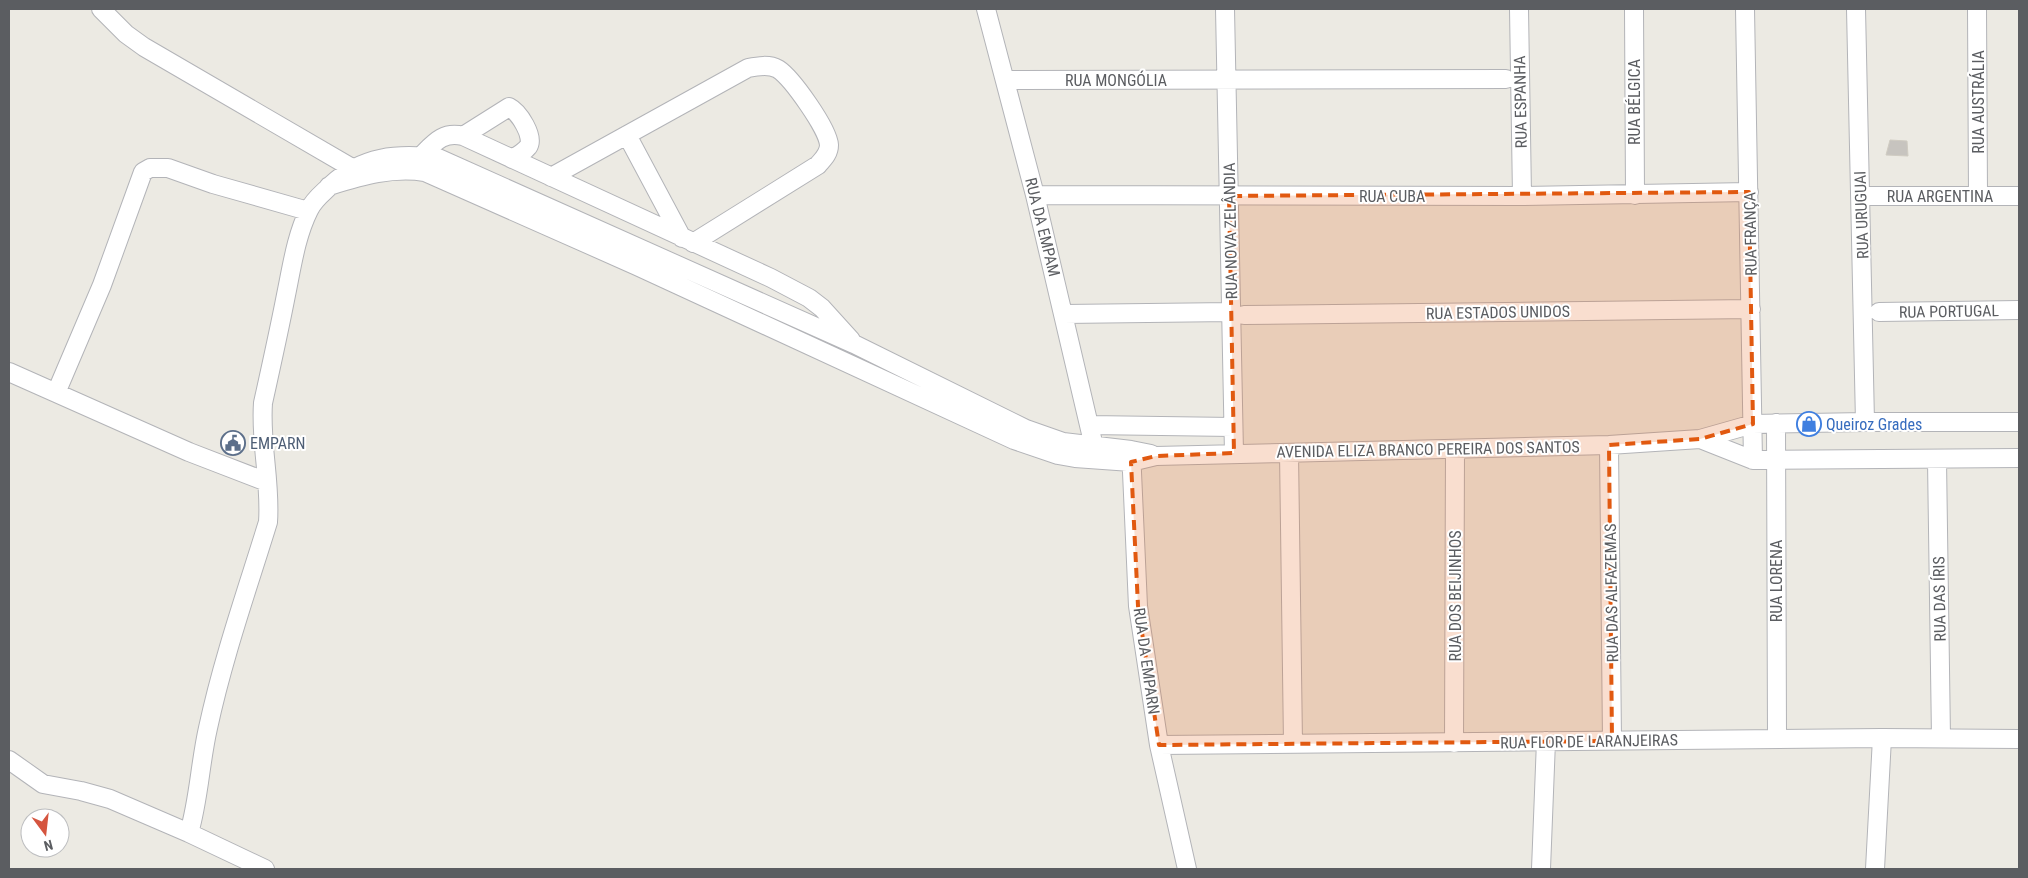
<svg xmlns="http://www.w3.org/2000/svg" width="2028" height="878" font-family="'Roboto Condensed',sans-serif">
<rect width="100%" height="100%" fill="#eceae3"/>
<!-- building -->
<path fill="#c7c4bf" stroke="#d0ccc2" d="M1890,140L1907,141L1908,156L1886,155Z"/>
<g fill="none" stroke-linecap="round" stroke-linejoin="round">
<defs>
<path id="minor" d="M101,9L126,34L144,47L352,168
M986,9L1035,195L1096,455
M1225,9L1234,453
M1519,9L1522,196
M1634,9L1635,195
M1745,9L1753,460
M1856,9L1865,422
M1977,9L1978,196
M1006,80L1506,79
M627,135L682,238
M463,136L509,107C519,112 535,137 528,147C524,152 517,156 512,159
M421,156C434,143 443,131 463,136L771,278L809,298L822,308L851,340
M551,177L748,68C758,66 769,64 778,69C792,78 828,129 829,145C829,154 823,159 818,165L693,243
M329,186C362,176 391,167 425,172L637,266L1014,440L1058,455L1075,458L1131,462L1156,456L1609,445L1700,439L1753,424L1865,422H2019
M1035,195L1522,196L1749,192
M1860,196H2019
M1879,312L2019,310
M1064,314L1231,312
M1244,315L1751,309
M9,372L189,452L267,482
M56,393L102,285L143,172L150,168H168L213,184L308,211
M1776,423L1777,739
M1089,425L1233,427
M1700,439L1753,460L2019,458
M1609,445L1612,741
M1131,450L1138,606L1159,745L1187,869
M1289,453L1293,743
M1937,460L1941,738
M1454,743L1455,449
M1159,745L1882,738L2019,739
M9,760L43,784L81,791L110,799L189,833
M265,869L189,833C199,799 200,763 208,728C223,658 247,590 268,522C271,482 260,444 263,403C271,367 279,331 286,295C292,266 296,236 309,210C314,199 323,193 331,185C362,156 397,153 438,158L854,344L1026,429L1063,442L1131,450L1151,454
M1541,869L1546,741
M1875,869L1882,738"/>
</defs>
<!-- minor casing -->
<use href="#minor" stroke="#b3b4b8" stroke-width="20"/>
<!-- minor -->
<use href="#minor" stroke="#fff" stroke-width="18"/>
</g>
<!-- marked area -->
<path fill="#e15910" fill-opacity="0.2" stroke="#e15910" stroke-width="4" stroke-dasharray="10 6" stroke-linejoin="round" d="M1749,192L1753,424L1700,439L1609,445L1612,741L1159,745L1138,606L1131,462L1156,456L1234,453L1229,196Z"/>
<!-- icons -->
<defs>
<symbol id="shop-ring" viewBox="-11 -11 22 22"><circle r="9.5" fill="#fff" stroke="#3f7fe0" stroke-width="1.5"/><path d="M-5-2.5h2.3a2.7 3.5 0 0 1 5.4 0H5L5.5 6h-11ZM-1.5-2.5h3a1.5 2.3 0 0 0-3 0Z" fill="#3f7fe0"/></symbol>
<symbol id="civic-ring" viewBox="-11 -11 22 22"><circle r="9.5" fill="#fff" stroke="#5c6f8a" stroke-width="1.5"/><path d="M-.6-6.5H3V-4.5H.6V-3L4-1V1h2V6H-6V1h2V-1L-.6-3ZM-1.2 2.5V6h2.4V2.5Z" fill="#5c6f8a"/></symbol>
</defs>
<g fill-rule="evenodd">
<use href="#shop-ring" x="1795" y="410" width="28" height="28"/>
<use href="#civic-ring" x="219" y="429" width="28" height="28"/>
</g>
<g text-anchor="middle" stroke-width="4" stroke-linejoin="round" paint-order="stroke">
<!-- street labels -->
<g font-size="16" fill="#5b5d61" stroke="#fff">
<text x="1116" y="86">RUA MONGÓLIA</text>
<text transform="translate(1520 102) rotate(-91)" y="6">RUA ESPANHA</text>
<text transform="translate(1634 102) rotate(-90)" y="6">RUA BÉLGICA</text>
<text transform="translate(1978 102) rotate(-90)" y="6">RUA AUSTRÁLIA</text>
<text x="1392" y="202">RUA CUBA</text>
<text x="1940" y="202">RUA ARGENTINA</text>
<text transform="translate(1861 215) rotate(-92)" y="6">RUA URUGUAI</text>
<text transform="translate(1043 227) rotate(76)" y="6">RUA DA EMPAM</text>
<text transform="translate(1230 231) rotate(-91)" y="6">RUA NOVA ZELÂNDIA</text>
<text transform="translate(1750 234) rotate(-91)" y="6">RUA FRANÇA</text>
<text transform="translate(1949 311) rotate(-1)" y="6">RUA PORTUGAL</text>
<text transform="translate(1498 312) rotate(-1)" y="6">RUA ESTADOS UNIDOS</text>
<text transform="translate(1428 449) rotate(-1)" y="6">AVENIDA ELIZA BRANCO PEREIRA DOS SANTOS</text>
<text transform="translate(1776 581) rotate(-90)" y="6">RUA LORENA</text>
<text transform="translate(1611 593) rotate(-91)" y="6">RUA DAS ALFAZEMAS</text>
<text transform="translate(1455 596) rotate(-90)" y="6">RUA DOS BEIJINHOS</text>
<text transform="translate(1939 599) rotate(-91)" y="6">RUA DAS ÍRIS</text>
<text transform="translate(1147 661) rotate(82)" y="6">RUA DA EMPARN</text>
<text transform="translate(1589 741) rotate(-1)" y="6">RUA FLOR DE LARANJEIRAS</text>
</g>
<!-- shop labels -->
<g font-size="16" fill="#366cbe" stroke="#fff" text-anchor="start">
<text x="1826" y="430">Queiroz Grades</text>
</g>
<!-- service labels -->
<g font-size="16" fill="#4e5e75" stroke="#fff" text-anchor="start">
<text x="250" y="449">EMPARN</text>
</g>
</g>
<!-- border -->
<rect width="2028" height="878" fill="none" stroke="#5b5d61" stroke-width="20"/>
<!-- north arrow -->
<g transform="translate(45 833) rotate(165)"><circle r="24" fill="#ffffff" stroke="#bdbec0"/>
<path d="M0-4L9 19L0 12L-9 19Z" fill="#d5553f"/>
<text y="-8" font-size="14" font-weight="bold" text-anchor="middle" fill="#5b5d61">N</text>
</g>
</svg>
